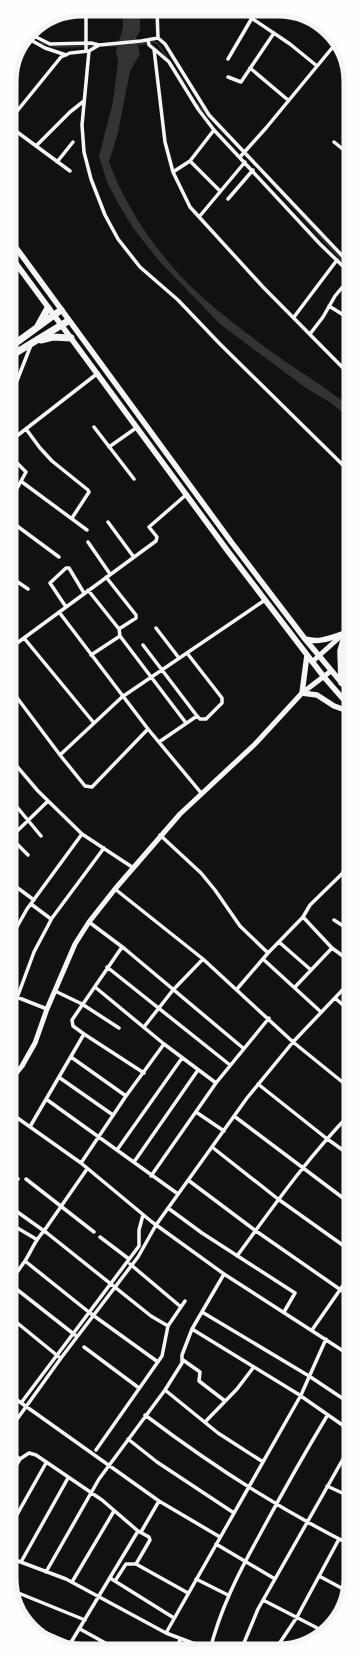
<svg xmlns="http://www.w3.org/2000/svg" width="360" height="1660" font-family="'IBM Plex Sans',sans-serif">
<rect width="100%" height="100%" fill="#111"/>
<!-- water -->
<path fill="#333" d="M123,9L140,10V31L136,38L140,54L130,71L118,133L109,162C127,211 162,261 201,296C223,316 249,335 273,353C298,371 326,387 350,407L351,419L331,403L306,388L221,325L160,262L133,228L118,203L107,182L99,156L113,102L118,61L116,52L123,27Z"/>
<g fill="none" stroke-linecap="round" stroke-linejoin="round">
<!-- stream -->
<path stroke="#333" stroke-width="1.5" d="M40,43L57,47L95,46
M136,45L154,42L158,44L183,82
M101,46H119
M197,104L207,114
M264,175L350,269"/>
<!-- minor -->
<path stroke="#f5f5f5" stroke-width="3.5" d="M86,9V51
M157,10L158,38
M241,11L290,44L317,66
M32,35L50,44L91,43L99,45
M27,38L45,48L66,55
M158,38L165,44L209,115L350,264
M148,40L149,45L154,49L165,142L173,172L190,207L263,287L350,375
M154,49L169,62L198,109L214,130L320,244L350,273
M89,51L82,125L84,152L91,179L105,215L118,239L140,267L178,300L219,343L351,473
M228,59L252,18
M250,68L288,100
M228,77L241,82L274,33
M9,107L14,114
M9,121L61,57L70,53L89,51L99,45L141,41L158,38
M9,126L70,171
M334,142L350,155
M36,146L70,112L84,101
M240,157L266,128L337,42
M190,161L220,191
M57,162L73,142
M173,172L190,161L214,130
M228,199L253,170
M199,217L245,162
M329,306L350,319
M294,317L337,260
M310,334L323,317L335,296L350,278
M9,401L31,345
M94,427L134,479
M26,429L40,448L52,461L88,490L89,492L72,518
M9,442L98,373
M109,447L136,428
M9,455L26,472L9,503
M22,482L87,530
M9,520L59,557
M108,522L133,556
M88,542L110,574
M9,576L28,589
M88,590L119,629L136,618V615L106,577
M66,607L50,583L66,568H69L84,593
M59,612L148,729
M156,628L179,658
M120,636L186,723
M24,638L94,723
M143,645L197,716
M9,649L156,541L157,537L149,527L187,494
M91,655L120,636L119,629
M9,687L60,755L85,786L92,787L148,729L202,794
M159,742L197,716L200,719H206L222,703V698L187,653
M60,755L122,697L265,600
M9,757L38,791L82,834L132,867
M12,801L41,836
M160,835L201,873L215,890L240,926L268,953
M9,836L28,855
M9,839L48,801
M343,872L351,879
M9,873L15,879V886L34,900
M115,889L203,959L293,1042L351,1089
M31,904L51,919
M303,917L332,948L351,962
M334,920L351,931
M89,922L125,949L243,1048
M9,941L27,909L82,834
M279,942L311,970
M263,959L321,1012
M107,967L230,1065
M95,987L164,1044L216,1083
M295,987L332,948
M237,989L268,953L303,917L310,905L351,865
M55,991L82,1004L119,1028
M9,994L47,1009
M17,998L34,952L52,918L104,848
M335,998L351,1012
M144,1027L173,990L203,959
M84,1034L144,1073
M71,1057L126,1096
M60,1078L113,1115
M258,1084L326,1138L351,1156
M46,1099L178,1194
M9,1112L81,1163L152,1222L224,1274L351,1356
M196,1112L224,1131
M234,1116L351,1204
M31,1125L84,1034L73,1026L72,1020L122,947
M212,1147L278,1199L351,1251
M117,1150L182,1058
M134,1162L198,1070
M81,1163L126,1096L164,1044
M9,1172L18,1179
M151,1176L216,1083L269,1018
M26,1179L94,1232
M188,1180L256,1231L351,1297
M9,1206L47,1233L151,1316L168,1326
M168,1208L202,1233L295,1293L284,1312
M9,1223L36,1239
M9,1232L14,1226
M100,1237L129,1259
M237,1256C273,1207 308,1157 351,1113
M25,1261L90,1313L158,1362
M130,1264L181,1307
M10,1282C15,1275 20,1268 25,1261C32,1250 35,1240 44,1231L87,1169
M10,1284L75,1335
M202,1312L309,1376L351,1404
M10,1317L59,1357
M192,1329L298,1394L351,1431
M312,1330L351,1274
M84,1347L139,1388
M183,1360L200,1372L199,1381L225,1401
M165,1390L218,1433L263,1462
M10,1395L159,1501L220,1537
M21,1403L139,1246V1230L143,1215
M145,1415C210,1464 279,1509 351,1545
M205,1422L237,1389L253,1368
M10,1429L61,1358L138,1257L156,1225L247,1098L293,1042L351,981
M128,1439L157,1462L234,1513
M96,1450L162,1356L168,1326L185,1301
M10,1452L20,1459
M10,1476L20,1459L29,1453L36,1455L102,1500L138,1531L149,1537L150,1540L136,1564L188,1593
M327,1486L351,1497
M10,1527L46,1463
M141,1532L159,1501
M216,1544L275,1579
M10,1558L66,1579L166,1633L211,1650
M21,1562L68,1478
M46,1572L99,1479L165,1390L182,1363V1355L192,1329L224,1274
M319,1576L347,1591
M110,1578L174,1618
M196,1579L228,1595
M115,1581L126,1564H136
M72,1582L114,1511
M11,1590L85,1620
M263,1600L325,1632
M26,1624L70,1643
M80,1629L118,1650
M166,1633L301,1395L326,1339
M279,1644L290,1649
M67,1649L138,1531
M176,1650L180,1640
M210,1650C220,1610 238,1574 258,1538C280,1497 303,1456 327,1416
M241,1650L258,1609L351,1445
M275,1650L297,1617L339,1539"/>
<!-- secondary -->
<path stroke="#f5f5f5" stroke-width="5" d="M312,662L351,627
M9,1082L22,1066L35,1043L47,1009L75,944L89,922L115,889L180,814L255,744L302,693L331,671"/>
<!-- primary -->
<path stroke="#f5f5f5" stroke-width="5.5" d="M9,238L232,543L305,639L351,694
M9,254L227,550L324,677L351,708
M305,639C320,643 330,638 345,633
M307,655L302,693L317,695L334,706L351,712
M341,683L340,651L345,633"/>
<!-- motorway -->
<path stroke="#f5f5f5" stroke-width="7" d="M38,326L48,308
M41,340L53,337L71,338
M9,348L61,310
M9,357L68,321"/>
</g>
<!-- crop -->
<path d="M0 0H360V1660H0ZM82 16H278A66 66 0 0 1 344 82V1578A66 66 0 0 1 278 1644H82A66 66 0 0 1 16 1578V82A66 66 0 0 1 82 16Z" fill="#fefefe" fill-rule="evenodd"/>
<path fill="none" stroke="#f5f5f5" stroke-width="5" d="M82 16H278A66 66 0 0 1 344 82V1578A66 66 0 0 1 278 1644H82A66 66 0 0 1 16 1578V82A66 66 0 0 1 82 16Z"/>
</svg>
